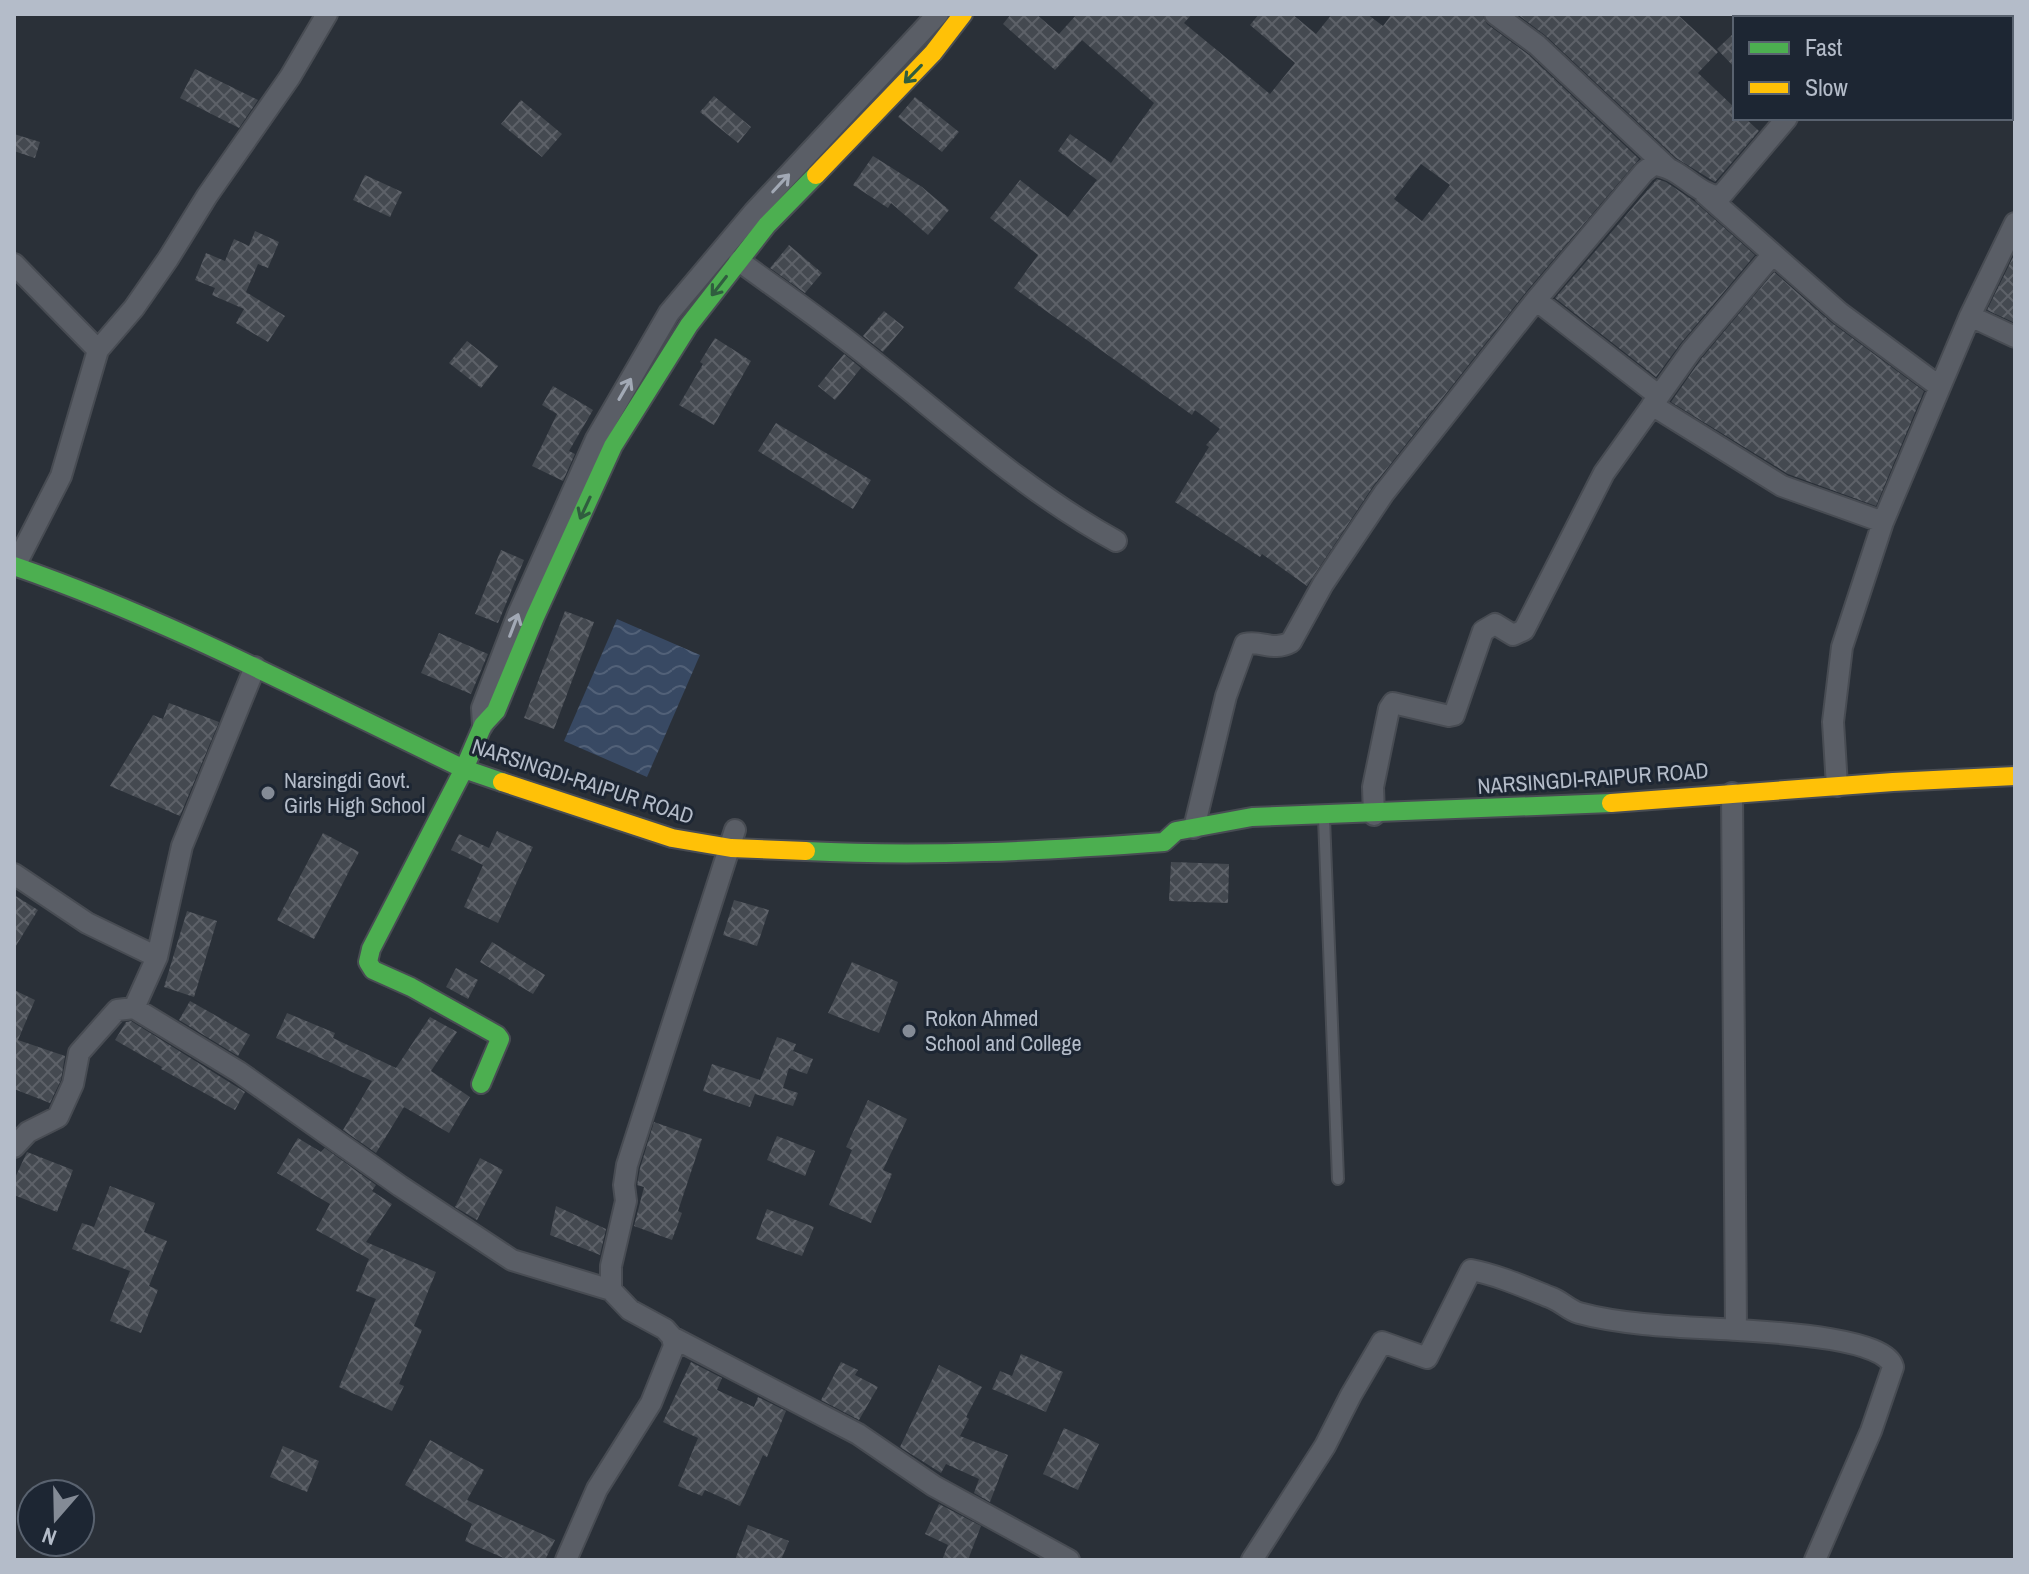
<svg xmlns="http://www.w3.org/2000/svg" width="2029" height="1574" font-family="'Archivo Narrow',sans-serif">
<defs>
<pattern id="water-waves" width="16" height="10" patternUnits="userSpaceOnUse" patternTransform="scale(2)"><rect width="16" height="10" fill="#384963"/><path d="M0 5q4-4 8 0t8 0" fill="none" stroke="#526178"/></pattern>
<pattern id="building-cross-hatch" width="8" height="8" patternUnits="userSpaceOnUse" patternTransform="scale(2)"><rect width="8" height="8" fill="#444950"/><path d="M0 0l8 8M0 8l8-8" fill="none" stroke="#5d6168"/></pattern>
</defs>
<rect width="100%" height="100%" fill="#2a3038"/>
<!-- water -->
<path fill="url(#water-waves)" d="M617,619L700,655L647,777L564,741Z"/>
<!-- building -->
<path fill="url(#building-cross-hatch)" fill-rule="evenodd" d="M1011,14H1036L1059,34L1077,14H1192L1184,23L1270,94L1295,63L1250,25L1259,14H1292L1316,34L1332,14H1367L1383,26L1392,14H1482L1487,24L1529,55L1639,159L1526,292L1374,485L1307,586L1262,554L1260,557L1175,502L1209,447L1206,445L1220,429L1195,410L1192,415L1014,288L1038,255L990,218L1020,180L1068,217L1097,180L1058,151L1070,134L1111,163L1154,103L1082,40L1055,70L1003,24ZM1421,164L1450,185L1422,221L1394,199Z
M1517,14H1677L1718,52L1698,73L1735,108V118H1745L1759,131L1715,182L1676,158L1546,36Z
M1735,32V68L1717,49Z
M195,69L258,100L239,128L180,98Z
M714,96L751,127L738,143L700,112Z
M915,97L959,132L942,152L898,117Z
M521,100L562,134L542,157L501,124Z
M14,134L40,142L35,158L14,151Z
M873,156L922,187L949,210L928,235L891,203L888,208L853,185Z
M365,175L402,192L390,217L353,200Z
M1657,179L1666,182L1694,201L1755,255L1681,343L1656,377L1555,298Z
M255,231L279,242L268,268L258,264L246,292L285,316L268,342L236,323L244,309L212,295L215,288L195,280L206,253L225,261L234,239L249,246Z
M789,245L822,273L805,293L770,268Z
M2015,253V323L1987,310Z
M1774,272L1832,323L1924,391L1876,506L1788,474L1671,402L1701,359Z
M884,311L904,327L883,352L863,336Z
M715,338L751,361L714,425L679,405L703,364L700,362Z
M467,341L498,366L481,388L449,363Z
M844,354L861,368L835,400L818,386Z
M553,386L593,410L569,451L575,454L563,481L532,466L557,414L542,405Z
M776,423L871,480L853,509L758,451Z
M501,550L524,560L498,623L475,614Z
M565,611L594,622L554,729L524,718Z
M439,633L488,654L471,694L421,673Z
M169,703L219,722L180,816L110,786L153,715L163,719Z
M497,831L533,847L498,923L464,907L483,865L451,850L459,834L489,848Z
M323,833L359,852L314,939L277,920Z
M1171,862L1229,864L1228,903L1169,901Z
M14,895L38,910L14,949Z
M734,900L769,910L757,946L723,935Z
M187,911L217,921L194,997L164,987Z
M492,942L545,975L533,994L480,962Z
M852,962L898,982L879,1033L828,1013Z
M456,968L478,980L468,999L446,987Z
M14,990L35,1000L18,1040L65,1056L61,1080L50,1103L14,1089Z
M190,1001L250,1035L238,1056L179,1020Z
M287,1013L335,1033L333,1038L396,1068L430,1017L457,1032L431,1071L470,1097L449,1133L404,1107L376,1153L343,1130L372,1081L276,1038Z
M131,1021L245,1092L235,1110L161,1069L162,1067L115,1040L126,1022Z
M777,1037L796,1044L793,1051L813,1059L807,1074L789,1068L783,1088L798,1093L793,1106L755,1094L750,1107L703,1091L712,1064L760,1080Z
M868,1100L907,1119L883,1170L892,1174L871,1223L829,1205L852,1150L846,1147Z
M654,1122L702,1139L678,1211L682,1213L672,1240L634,1226L644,1187L637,1185L640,1168Z
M777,1136L815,1151L805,1176L767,1160Z
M298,1138L321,1152L325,1148L376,1185L372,1191L392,1204L366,1242L436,1272L414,1326L422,1330L399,1384L404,1386L392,1411L339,1387L376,1299L356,1291L369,1259L316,1230L330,1204L277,1173Z
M27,1152L73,1170L57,1212L14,1195V1180Z
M480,1158L503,1170L477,1220L455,1207Z
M110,1186L155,1203L144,1232L167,1241L149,1286L158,1290L141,1333L110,1321L130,1271L72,1249L82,1223L94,1227Z
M556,1206L606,1229L600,1255L550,1235Z
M767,1209L814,1227L802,1256L756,1239Z
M1021,1354L1063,1372L1046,1412L992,1389L1000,1371L1012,1376Z
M691,1362L722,1378L717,1390L754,1407L758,1397L786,1411L767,1457L763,1455L740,1506L705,1490L702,1496L678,1486L698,1438L663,1422Z
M841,1362L858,1370L855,1375L878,1387L859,1420L821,1400Z
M939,1365L982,1387L966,1417L969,1419L960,1436L1008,1455L990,1502L974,1493L979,1479L946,1464L941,1473L900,1447Z
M1064,1428L1099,1444L1078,1490L1043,1474Z
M430,1440L484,1470L467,1500L555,1540L545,1560H508L465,1541L472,1524L405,1485Z
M283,1446L319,1461L307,1492L270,1477Z
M939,1504L981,1526L968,1560H942L948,1545L925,1534Z
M748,1525L789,1541L781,1560H735Z"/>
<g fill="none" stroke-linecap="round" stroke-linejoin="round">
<defs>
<path id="lane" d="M1324,818L1338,1179"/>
<path id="street" d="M1495,14L1537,45L1668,168
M1881,18L1884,14
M1705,194L1840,313L1940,387
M739,261C780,291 822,320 862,352C945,417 1023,490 1116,541
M14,264L98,350L61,476L15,566
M1536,300L1659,396
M1970,316L2015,223
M98,350L134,308L168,259L207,196L290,77L327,14
M1652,405L1782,486L1883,522
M483,725L482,708L518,614L596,439L669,313L754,212L938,14
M1837,786L1833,722L1842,647L1883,522L1970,316L2015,337
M1732,793L1736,1330
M1374,815L1373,787L1389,709L1393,703L1449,716L1454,715L1483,631L1495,624L1513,635L1524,630L1604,473L1691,351L1773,254
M1194,828L1226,696L1245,644C1261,640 1273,652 1291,642L1323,584L1384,493L1536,300L1644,172L1653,165C1680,166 1694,193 1720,197L1787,118
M14,874L87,923L157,957
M134,1008L157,957L182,846L255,667
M14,1147L28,1132L58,1117L73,1084L79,1053L117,1010L134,1008L239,1072L400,1186L512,1260L611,1290L630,1310L665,1329L672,1337L858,1434L934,1486L1069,1560
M611,1290V1266L626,1201L624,1185L627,1165L735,830
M566,1560L597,1489L651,1403L674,1346L672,1337
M1252,1560L1325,1446L1351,1395L1382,1342L1427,1358L1471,1270C1498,1275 1527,1288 1552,1298C1562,1302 1569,1310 1579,1313C1626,1326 1689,1327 1738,1330C1767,1332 1886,1337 1893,1367L1871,1431L1815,1560"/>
<path id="fast" d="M14,566C170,620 316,698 464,769L502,782
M806,851C926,857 1044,851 1164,842L1176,831L1252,817L1611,803
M481,1084L500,1039L497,1035L411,987L373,970L368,962L371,949L464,769L483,725L496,711L535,617L613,446L689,325L767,225L816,175"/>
<path id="slow" d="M816,175L933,53L963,14
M502,782L672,838L731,848L806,851
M1611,803L1893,782L2015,776"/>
</defs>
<!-- lane casing -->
<use href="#lane" stroke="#484c53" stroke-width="14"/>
<!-- street casing -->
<use href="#street" stroke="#484c53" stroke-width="24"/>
<!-- fast casing -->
<use href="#fast" stroke="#484c53" stroke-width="22"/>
<!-- slow casing -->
<use href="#slow" stroke="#484c53" stroke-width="22"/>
<!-- lane -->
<use href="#lane" stroke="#5a5e66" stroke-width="10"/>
<!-- street -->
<use href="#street" stroke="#5a5e66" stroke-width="20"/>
<!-- fast -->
<use href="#fast" stroke="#4caf50" stroke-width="18"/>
<!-- slow -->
<use href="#slow" stroke="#ffc107" stroke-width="18"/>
</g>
<!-- one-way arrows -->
<defs><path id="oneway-shaft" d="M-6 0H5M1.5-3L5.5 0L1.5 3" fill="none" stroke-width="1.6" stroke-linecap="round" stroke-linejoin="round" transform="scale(2)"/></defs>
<g stroke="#305d3f">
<use href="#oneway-shaft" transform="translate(913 74) rotate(134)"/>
<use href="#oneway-shaft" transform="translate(719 286) rotate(128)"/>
<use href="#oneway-shaft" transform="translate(585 508) rotate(115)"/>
</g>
<g stroke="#a2a9b5">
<use href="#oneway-shaft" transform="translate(781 183) rotate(-47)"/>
<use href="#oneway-shaft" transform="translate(625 389) rotate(-60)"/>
<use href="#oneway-shaft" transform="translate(514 625) rotate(-69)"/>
</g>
<!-- markers -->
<g fill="#848b96" stroke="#1d2633" stroke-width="3">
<circle cx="268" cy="793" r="8"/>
<circle cx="909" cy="1031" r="8"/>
</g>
<g text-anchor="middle" stroke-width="6" stroke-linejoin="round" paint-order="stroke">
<!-- street labels -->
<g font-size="22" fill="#b4bcc9" stroke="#1d2633">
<text transform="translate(1593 778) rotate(-4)" y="8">NARSINGDI-RAIPUR ROAD</text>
<text transform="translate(583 781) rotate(18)" y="8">NARSINGDI-RAIPUR ROAD</text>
</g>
<!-- poi labels -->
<g font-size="22" fill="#b4bcc9" stroke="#1d2633" text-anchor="start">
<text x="284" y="788">Narsingdi Govt.<tspan x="284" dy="25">Girls High School</tspan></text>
<text x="925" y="1026">Rokon Ahmed<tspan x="925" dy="25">School and College</tspan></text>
</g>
</g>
<!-- border -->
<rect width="2029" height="1574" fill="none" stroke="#b4bcc9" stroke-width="32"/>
<!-- legend -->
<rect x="1733" y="16" width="280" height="104" fill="#1d2633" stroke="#59626f" stroke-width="2"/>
<rect x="1749" y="42" width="40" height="12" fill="#4caf50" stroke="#59626f" stroke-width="2"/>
<text x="1805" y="56" font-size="24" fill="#b4bcc9">Fast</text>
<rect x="1749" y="82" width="40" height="12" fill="#ffc107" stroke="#59626f" stroke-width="2"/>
<text x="1805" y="96" font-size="24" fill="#b4bcc9">Slow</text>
<!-- north arrow -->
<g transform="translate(56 1518) rotate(200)"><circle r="38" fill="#1d2633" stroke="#59626f" stroke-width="2"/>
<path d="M0-6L14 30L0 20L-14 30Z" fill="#848b96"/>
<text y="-12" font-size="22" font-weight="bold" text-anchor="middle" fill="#b4bcc9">N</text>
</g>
</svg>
